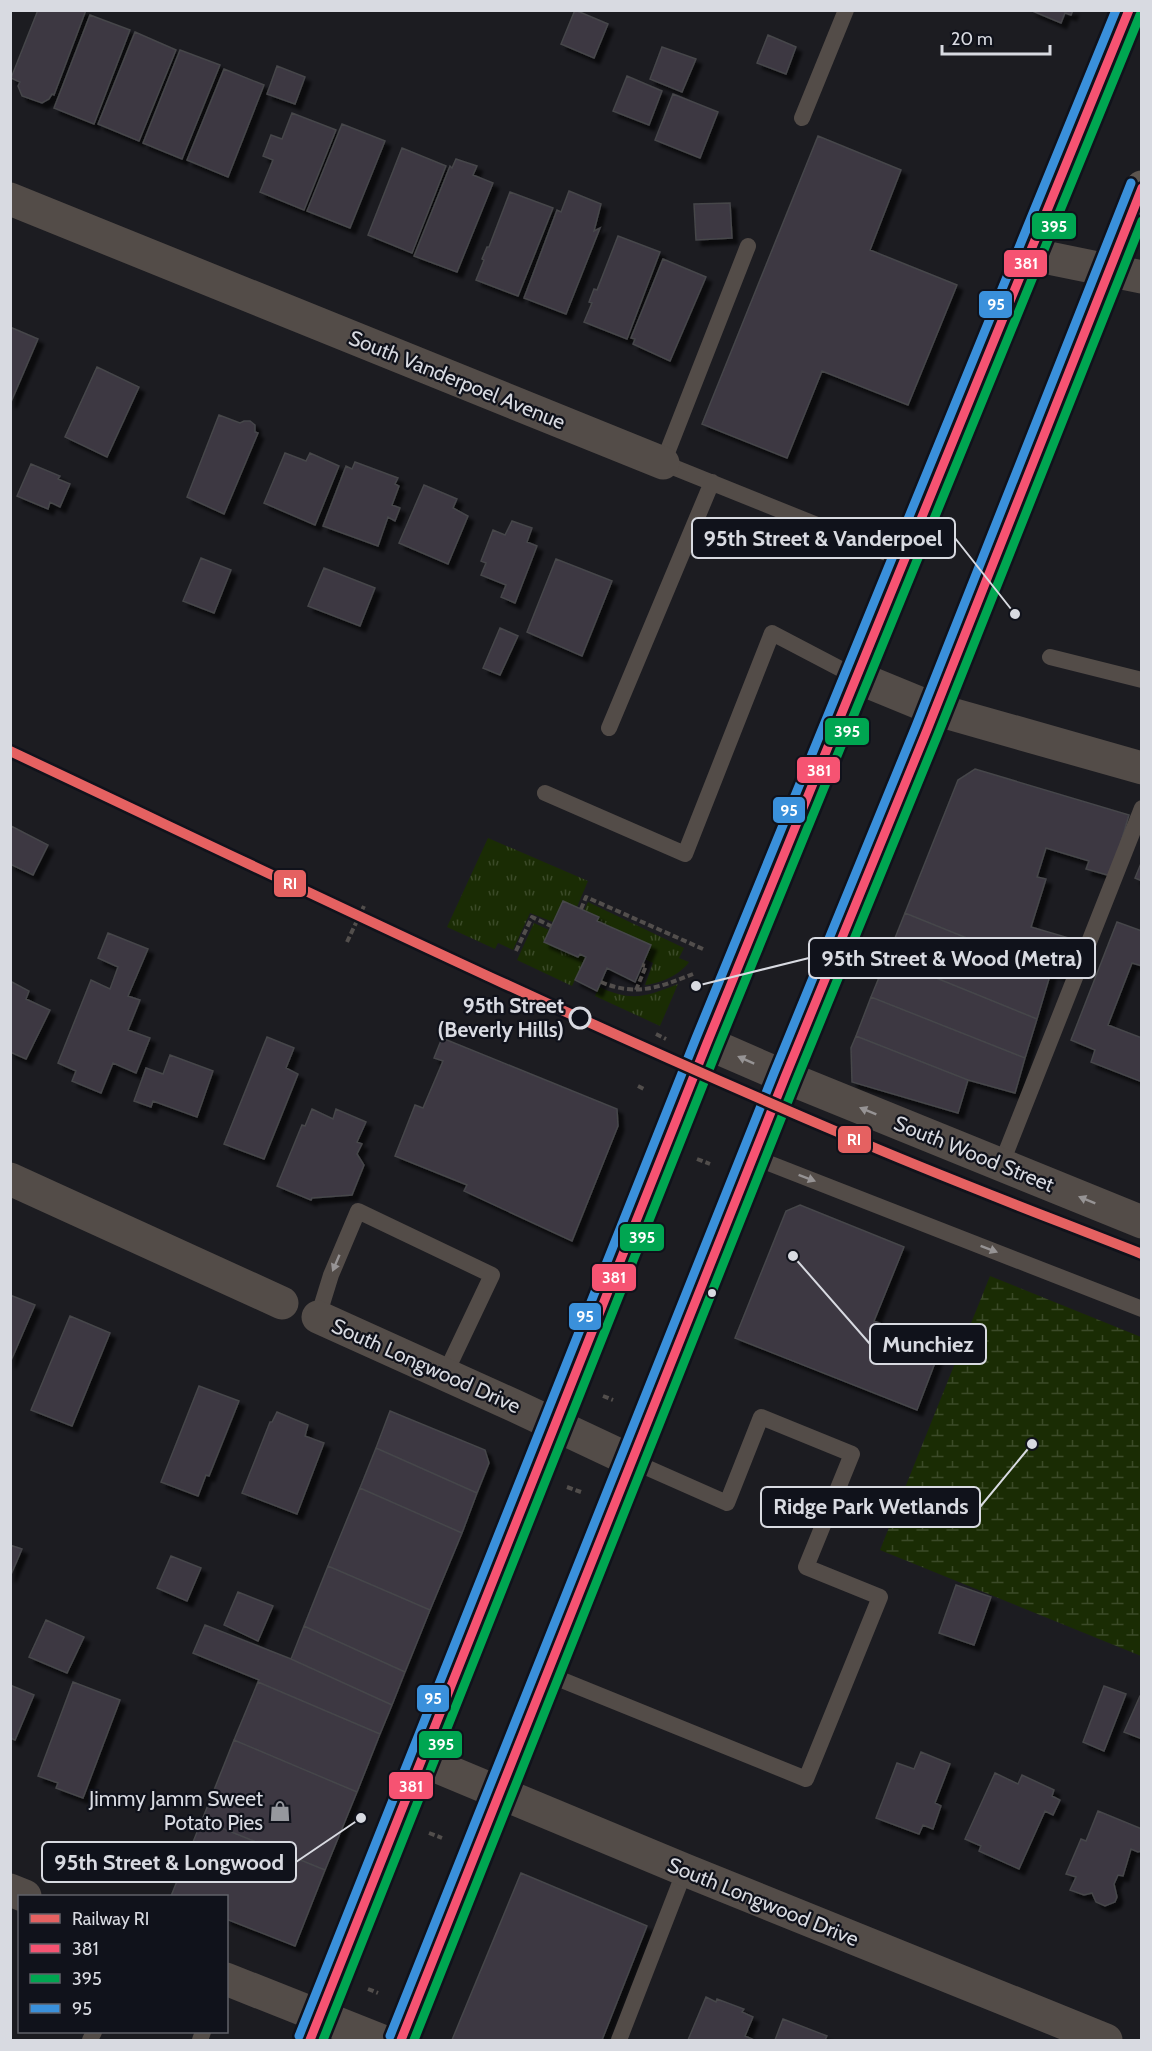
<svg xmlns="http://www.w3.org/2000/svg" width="1152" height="2051" font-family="Cabin,sans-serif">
<defs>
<pattern id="grass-tufts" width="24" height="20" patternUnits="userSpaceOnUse" patternTransform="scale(1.5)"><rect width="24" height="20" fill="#1a2c04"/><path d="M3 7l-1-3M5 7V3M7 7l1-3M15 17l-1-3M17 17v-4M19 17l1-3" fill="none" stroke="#3b4a28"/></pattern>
<pattern id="wetland-marsh" width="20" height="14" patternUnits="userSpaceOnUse" patternTransform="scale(1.5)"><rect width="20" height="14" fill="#1a2c04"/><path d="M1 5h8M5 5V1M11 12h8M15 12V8" fill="none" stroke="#3b4a28"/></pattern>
<filter id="shadow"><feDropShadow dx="5.5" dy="5.5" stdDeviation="1.5" flood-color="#0009"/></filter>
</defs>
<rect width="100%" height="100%" fill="#1c1c21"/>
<!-- grass -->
<path fill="url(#grass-tufts)" d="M488,838L588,881L577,907L563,901L553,922L530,913L513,950L498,943L495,949L447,927Z
M588,902L684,948L679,958L689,962C680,975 659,984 645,985L653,963L645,959L651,945L597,921L598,918L584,911Z
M534,923L549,930L544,942L578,957L580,954L586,957L572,986L517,960Z
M678,984L660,1026L595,996L599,987C633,1002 645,997 678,984Z"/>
<!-- wetland -->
<path fill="url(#wetland-marsh)" d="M990,1276L1141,1337V1656L880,1550Z"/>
<!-- building -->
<path fill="#3c3843" stroke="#46464a" stroke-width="1.5" filter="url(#shadow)" d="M38,10H86L54,95L52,94L49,99L42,103L22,96L18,86L20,82L11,78Z
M575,10L608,24L594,58L561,44Z
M1030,10H1073L1071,15L1065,13L1061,23Z
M90,15L130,30L94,124L54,108Z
M135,32L176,50L139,141L98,124Z
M768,35L796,47L786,74L757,63Z
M662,47L696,59L682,92L650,79Z
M180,50L220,65L182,159L143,143Z
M277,66L305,77L295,104L267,94Z
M224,69L264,85L228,177L187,160Z
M627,76L662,91L649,125L613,111Z
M673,94L718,112L700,158L655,140Z
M292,113L336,130L304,210L260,192L273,160L263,156L271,135L282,139Z
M342,124L385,141L350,228L307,211Z
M818,136L901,170L870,250L957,285L908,405L822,371L787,458L702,424Z
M402,148L446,166L412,253L368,235Z
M456,159L477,166L473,175L493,183L457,272L414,256L450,166L452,168Z
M569,191L601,204L594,231L600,228L566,314L524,298L557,210L561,212Z
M510,192L553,208L518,296L476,280L484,260L482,259L487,247H489Z
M730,203L732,238L696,240L694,204Z
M618,236L660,252L627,339L584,322L592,303L589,302L594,289L597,290Z
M663,259L706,277L670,361L633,344L635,339L631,338Z
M10,327L38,339L11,402H10Z
M97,367L139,387L107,457L65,437Z
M219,415L240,423L244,421H250L255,425V432L258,433L224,514L187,497Z
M285,453L306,461L310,453L339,466L315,525L264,503Z
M355,462L398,478L395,484L399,486L392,505L400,508L395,521L388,517L378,546L323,526L346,466L352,469Z
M31,464L60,476L58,479L70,484L60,507L50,502L48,509L17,496Z
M424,485L457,499L453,508L468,516L448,564L399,543Z
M512,521L532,528L527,542L537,546L515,603L501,597L506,585L481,575L486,563L481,561L493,530L505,535Z
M201,558L231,570L214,613L183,601Z
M556,559L612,581L582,656L527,632Z
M324,568L375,588L360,626L308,606Z
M500,628L518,636L500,675L483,668Z
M975,769L1129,815L1111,876L1086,869L1089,861L1046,848L1037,877L1046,879L1031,927L1079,941L1069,977L1051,972L905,913L958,780Z
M11,826L48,845L33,875L10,864Z
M1142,861V881L1135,878Z
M563,901L599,917L597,921L651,945L635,982L607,968L597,991L575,980L586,957L580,954L578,957L544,942Z
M905,913L1051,972L1037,1019L887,958Z
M1117,922L1142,931V966L1132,963L1108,1025L1142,1038V1082L1091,1062L1095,1050L1071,1040Z
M108,933L148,949L128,996L140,1000L128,1030L150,1038L136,1073L113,1063L101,1093L72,1081L76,1071L58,1063L91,980L110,989L118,967L98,958Z
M887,958L1037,1019L1025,1058L871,997Z
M10,981L29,991L26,999L50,1010L26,1059L10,1052Z
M871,997L1025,1058L1015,1093L968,1080L856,1036Z
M856,1036L968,1080L958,1113L852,1082L851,1048Z
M267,1037L294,1048L286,1068L298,1074L264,1159L224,1144Z
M442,1038L617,1109L618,1126L572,1241L464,1191L467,1185L395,1156L415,1105L423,1108L443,1061L434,1058Z
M170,1055L213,1071L197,1117L153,1101L151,1107L134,1101L146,1068L163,1074Z
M312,1109L333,1119L336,1109L366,1122L357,1142L362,1144L357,1154L364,1165L352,1195L312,1198L311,1200L277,1186L302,1125L305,1126Z
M800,1205L904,1247L874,1321L941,1347L917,1410L735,1338L786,1211Z
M10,1295L35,1305L10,1363Z
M70,1316L110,1333L72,1426L31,1410Z
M199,1386L239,1401L209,1476L206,1475L198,1496L161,1482Z
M390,1411L485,1450L489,1463L477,1493L376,1448Z
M277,1412L308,1425L305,1436L324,1443L297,1514L242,1493L270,1422H272Z
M376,1448L477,1493L462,1533L360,1488Z
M360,1488L462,1533L430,1610L328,1566Z
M10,1545L22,1549L10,1577Z
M171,1556L201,1568L187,1601L157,1588Z
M328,1566L430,1610L405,1672L304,1626Z
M956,1585L991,1597L974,1645L939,1633Z
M238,1592L273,1606L258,1641L224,1625Z
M46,1620L84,1637L67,1673L29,1657Z
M205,1625L291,1659L392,1705L380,1734L258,1682L259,1680L193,1653Z
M304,1626L405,1672L392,1705L291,1659Z
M73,1682L120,1700L83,1798L56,1788L58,1783L38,1776Z
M258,1682L380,1734L357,1792L234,1740Z
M10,1685L34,1695L15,1740L10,1738Z
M1104,1686L1126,1694L1104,1751L1083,1742Z
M1140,1696H1142V1739L1124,1732Z
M234,1740L357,1792L325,1870L202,1820Z
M921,1752L950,1764L935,1803L941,1806L933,1829L923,1825L919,1834L876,1818L897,1763L914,1769Z
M995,1773L1018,1784L1022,1775L1054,1790L1052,1796L1060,1800L1053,1815L1045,1811L1019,1869L979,1851L981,1846L965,1839Z
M1098,1811L1142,1829V1851L1138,1852L1131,1849L1123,1876L1118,1875L1114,1884L1117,1897L1115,1902L1105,1906L1096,1902L1092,1893L1084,1895L1070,1890L1076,1877L1066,1874L1081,1839L1086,1841Z
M202,1820L325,1870L295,1946L226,1919V1896H171Z
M521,1873L647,1926L602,2040H452Z
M706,1997L716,2002L717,1999L744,2009L742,2012L753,2017L745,2036L752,2039L751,2040H688Z
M783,2019L827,2036L825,2040H775Z"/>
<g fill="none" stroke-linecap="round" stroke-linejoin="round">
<!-- path -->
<path stroke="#524e4c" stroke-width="4" stroke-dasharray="6 3" stroke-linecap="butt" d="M581,909L586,897L703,949
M347,942L364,906
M516,951L532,917L551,926
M601,982C636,997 660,987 693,974
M636,990L646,966L642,965
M656,1034L666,1039
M638,1086L646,1090
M697,1159L710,1164
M603,1396L613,1400
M567,1487L581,1492
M429,1833L442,1838
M368,1989L378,1993"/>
<!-- service -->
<path stroke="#534c48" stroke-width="16" d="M802,118L846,10
M748,246L663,463L904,560
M1050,657L1142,680
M609,728L712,482
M545,793L685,854L772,633L856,677
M753,1157L1142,1309
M1001,1165L1142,808
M318,1317L331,1275L358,1211L492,1275L445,1374
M547,1674L806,1779L880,1597L806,1567L852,1454L761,1417L727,1503L632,1461
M90,2040L94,2032
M200,2040L203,2032
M619,2040L685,1870"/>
<!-- minor -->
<path stroke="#534c48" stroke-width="33" d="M10,199L663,463
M1029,254L1142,277
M856,677L934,709L1142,768
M707,1043L785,1077L1142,1222
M10,1179L282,1303
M318,1317L515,1406L632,1461
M10,1890L25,1896
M226,1979L380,2040"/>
<!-- tertiary -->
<path stroke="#534c48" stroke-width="33" d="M421,1760L685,1870L1106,2040"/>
<!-- primary -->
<path stroke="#5d554f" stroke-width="33" d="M310,2040L707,1043L1129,10
M401,2040L785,1077L927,730L1142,187"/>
<defs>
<path id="bus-1" d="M310,2040L707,1043L1129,10
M401,2040L785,1077L927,730L1142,188"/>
<path id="bus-2" d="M323,2040L718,1047L1140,15
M414,2040L796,1081L938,734L1142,221"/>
<path id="bus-3" d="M299,2036L696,1038L1116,10
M390,2036L774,1073L916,726L1131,183"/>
</defs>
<!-- bus-1 casing -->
<use href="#bus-1" stroke="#10121b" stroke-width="14"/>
<!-- bus-2 casing -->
<use href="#bus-2" stroke="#10121b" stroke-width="14"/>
<!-- bus-3 casing -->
<use href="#bus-3" stroke="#10121b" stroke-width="14"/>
<!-- bus-1 -->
<use href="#bus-1" stroke="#f65372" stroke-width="9"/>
<!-- bus-2 -->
<use href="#bus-2" stroke="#00a651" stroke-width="9"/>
<!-- bus-3 -->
<use href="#bus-3" stroke="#3a90db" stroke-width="9"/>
<defs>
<path id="rail-1" d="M10,751C288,882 564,1016 847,1136C944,1178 1043,1215 1142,1254"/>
</defs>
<!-- rail-1 casing -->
<use href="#rail-1" stroke="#10121b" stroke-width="15"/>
<!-- rail-1 -->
<use href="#rail-1" stroke="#e56161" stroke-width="10"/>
</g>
<!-- one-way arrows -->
<defs><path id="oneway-solid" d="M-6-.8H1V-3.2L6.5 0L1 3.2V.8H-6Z" transform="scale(1.5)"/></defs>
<g fill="#969394">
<use href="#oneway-solid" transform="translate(746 1060) rotate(-156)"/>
<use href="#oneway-solid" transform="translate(868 1111) rotate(-158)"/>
<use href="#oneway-solid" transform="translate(807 1178) rotate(21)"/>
<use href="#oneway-solid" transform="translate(1087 1200) rotate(-158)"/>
<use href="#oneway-solid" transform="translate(989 1249) rotate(21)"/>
<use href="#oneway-solid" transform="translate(336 1263) rotate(113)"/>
</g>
<!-- icons -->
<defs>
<symbol id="shop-bare" viewBox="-9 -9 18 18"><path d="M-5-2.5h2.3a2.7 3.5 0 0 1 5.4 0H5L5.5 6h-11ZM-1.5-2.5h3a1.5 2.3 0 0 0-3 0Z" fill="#96989e" stroke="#10121b" stroke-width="2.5" paint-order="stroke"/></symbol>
</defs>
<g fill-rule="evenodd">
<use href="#shop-bare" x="265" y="1796" width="30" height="30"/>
</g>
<!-- markers -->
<circle fill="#10121b" stroke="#d8dae1" stroke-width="3" cx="580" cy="1018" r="10"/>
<circle fill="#d8dae1" stroke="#10121b" stroke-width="2" cx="712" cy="1293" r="5"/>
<g text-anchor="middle" stroke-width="4.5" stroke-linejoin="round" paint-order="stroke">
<!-- street labels -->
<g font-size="21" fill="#d8dae1" stroke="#10121b">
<text transform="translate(457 380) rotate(22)" y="7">South Vanderpoel Avenue</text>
<text transform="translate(974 1154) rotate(22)" y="7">South Wood Street</text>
<text transform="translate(426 1366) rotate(24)" y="7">South Longwood Drive</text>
<text transform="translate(763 1902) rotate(22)" y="7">South Longwood Drive</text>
</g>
<!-- stop labels -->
<g font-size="21" font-weight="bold" fill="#d8dae1" stroke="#10121b" text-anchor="end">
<text x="564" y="1013">95th Street<tspan x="564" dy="24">(Beverly Hills)</tspan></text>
</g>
<!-- poi labels -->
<g font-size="21" fill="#d8dae1" stroke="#10121b" text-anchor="end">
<text x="263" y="1806">Jimmy Jamm Sweet<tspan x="263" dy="24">Potato Pies</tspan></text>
</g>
</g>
<!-- callouts -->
<path fill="none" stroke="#d8dae1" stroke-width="2" d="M1015 614L955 538M696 986L809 958M793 1256L870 1344M1032 1444L980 1507M361 1818L296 1862"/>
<g fill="#d8dae1" stroke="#10121b" stroke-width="2">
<circle cx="1015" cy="614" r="6"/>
<circle cx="696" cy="986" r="6"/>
<circle cx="793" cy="1256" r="6"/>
<circle cx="1032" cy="1444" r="6"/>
<circle cx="361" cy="1818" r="6"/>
</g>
<g fill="#10121b" stroke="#d8dae1" stroke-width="2">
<rect x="692" y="518" width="263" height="40" rx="6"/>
<rect x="809" y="938" width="286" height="40" rx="6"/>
<rect x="870" y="1324" width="116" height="40" rx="6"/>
<rect x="761" y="1487" width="219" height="40" rx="6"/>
<rect x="42" y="1842" width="254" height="40" rx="6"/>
</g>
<g font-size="22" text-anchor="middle" font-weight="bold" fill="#d8dae1">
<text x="823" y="546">95th Street &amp; Vanderpoel</text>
<text x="952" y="966">95th Street &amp; Wood (Metra)</text>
<text x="928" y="1352">Munchiez</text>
<text x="871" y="1514">Ridge Park Wetlands</text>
<text x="169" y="1870">95th Street &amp; Longwood</text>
</g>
<g stroke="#10121b" stroke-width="2">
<rect x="1031" y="212" width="46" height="28" rx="6" fill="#00a651"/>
<rect x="1003" y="249" width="45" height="29" rx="6" fill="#f65372"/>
<rect x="978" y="290" width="35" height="29" rx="6" fill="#3a90db"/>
<rect x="824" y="717" width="46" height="29" rx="6" fill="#00a651"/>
<rect x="796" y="756" width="45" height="28" rx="6" fill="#f65372"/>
<rect x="772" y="796" width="34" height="28" rx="6" fill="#3a90db"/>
<rect x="273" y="869" width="34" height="29" rx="6" fill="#e56161"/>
<rect x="837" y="1125" width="35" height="29" rx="6" fill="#e56161"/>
<rect x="619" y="1223" width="46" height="29" rx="6" fill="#00a651"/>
<rect x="591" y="1263" width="46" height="29" rx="6" fill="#f65372"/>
<rect x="568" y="1302" width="34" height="29" rx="6" fill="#3a90db"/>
<rect x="416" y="1684" width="34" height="29" rx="6" fill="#3a90db"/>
<rect x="418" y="1730" width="45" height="29" rx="6" fill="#00a651"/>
<rect x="388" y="1771" width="46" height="29" rx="6" fill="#f65372"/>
</g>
<g font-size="16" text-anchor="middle" font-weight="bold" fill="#fff">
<text x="1054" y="232">395</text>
<text x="1026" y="269">381</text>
<text x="996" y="310">95</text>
<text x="847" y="737">395</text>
<text x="819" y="776">381</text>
<text x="789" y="816">95</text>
<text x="290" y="889">RI</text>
<text x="854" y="1145">RI</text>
<text x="642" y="1243">395</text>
<text x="614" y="1283">381</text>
<text x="585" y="1322">95</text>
<text x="433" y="1704">95</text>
<text x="441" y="1750">395</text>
<text x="411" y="1792">381</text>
</g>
<!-- border -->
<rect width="1152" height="2051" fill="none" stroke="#d8dae1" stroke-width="24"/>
<!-- legend -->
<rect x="18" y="1895" width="210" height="138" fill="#10121b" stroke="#60626a" stroke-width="1.5"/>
<rect x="30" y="1914" width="30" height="9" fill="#e56161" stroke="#60626a" stroke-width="1.5"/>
<text x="72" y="1925" font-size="18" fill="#d8dae1">Railway RI</text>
<rect x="30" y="1944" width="30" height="9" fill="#f65372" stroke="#60626a" stroke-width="1.5"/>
<text x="72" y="1955" font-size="18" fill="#d8dae1">381</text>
<rect x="30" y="1974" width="30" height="9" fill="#00a651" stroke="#60626a" stroke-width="1.5"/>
<text x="72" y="1985" font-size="18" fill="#d8dae1">395</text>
<rect x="30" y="2004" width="30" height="9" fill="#3a90db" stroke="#60626a" stroke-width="1.5"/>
<text x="72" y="2015" font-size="18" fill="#d8dae1">95</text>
<!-- scale -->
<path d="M942 45v9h108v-9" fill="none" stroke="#d8dae1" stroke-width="3"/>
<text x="951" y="45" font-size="18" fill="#d8dae1" stroke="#10121b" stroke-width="4.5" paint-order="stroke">20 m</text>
</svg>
